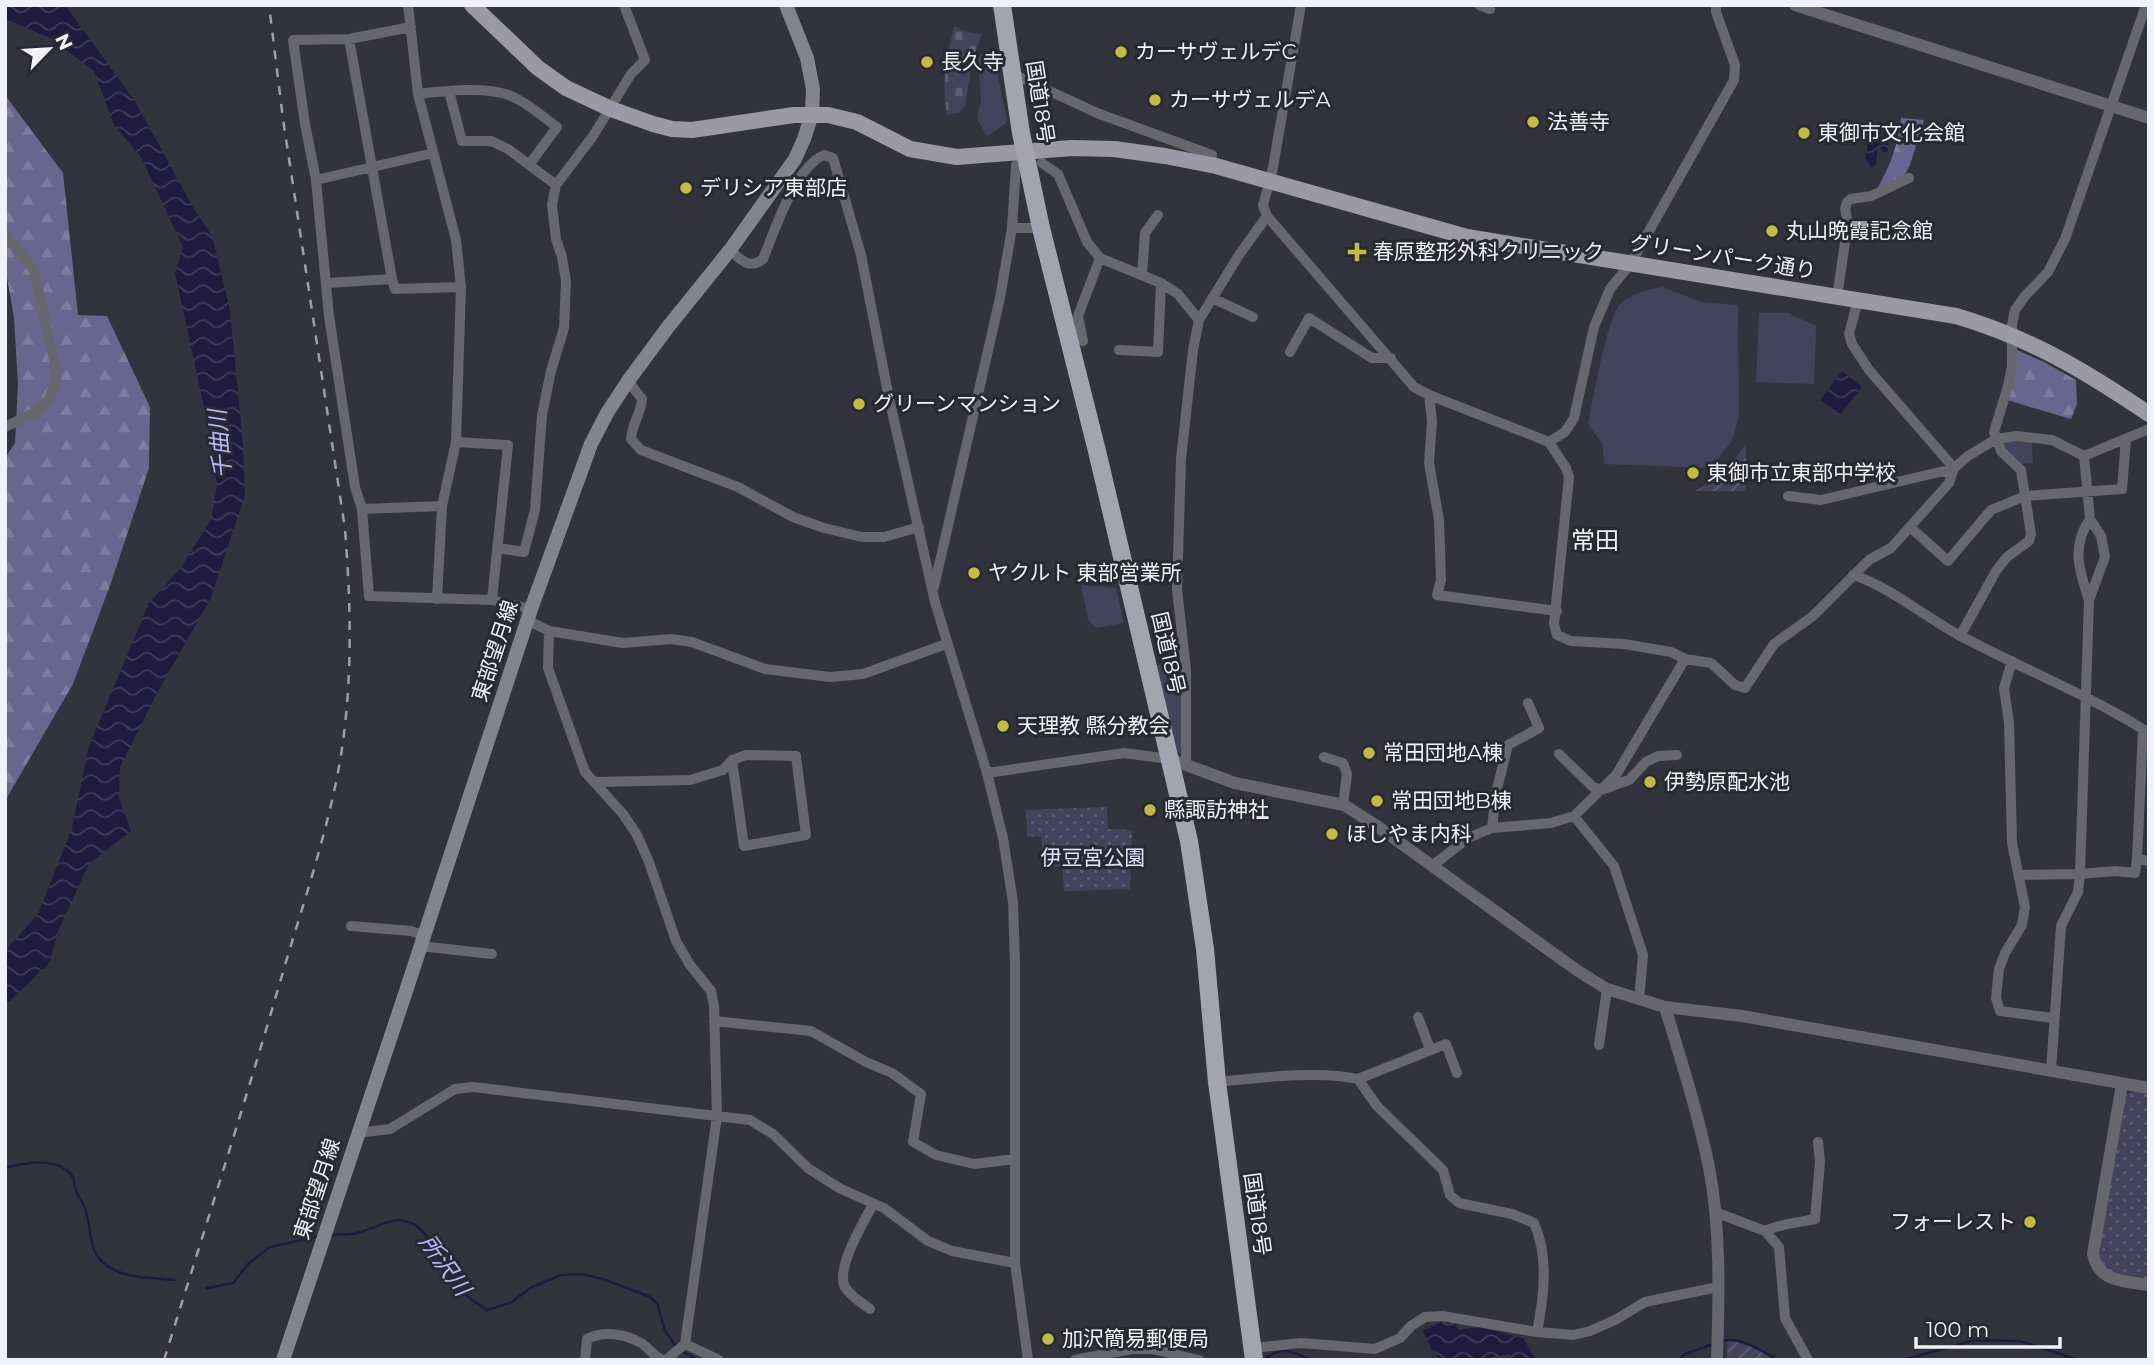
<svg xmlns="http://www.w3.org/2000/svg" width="2154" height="1365" font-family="Montserrat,'Noto Sans JP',sans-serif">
<defs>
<pattern id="forest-firs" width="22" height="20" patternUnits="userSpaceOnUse" patternTransform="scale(1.75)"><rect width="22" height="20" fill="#68658f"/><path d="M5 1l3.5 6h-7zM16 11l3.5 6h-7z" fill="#7e7ca0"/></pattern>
<pattern id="cemetery-stones" width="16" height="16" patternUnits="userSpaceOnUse" patternTransform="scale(1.75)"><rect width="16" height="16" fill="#44435b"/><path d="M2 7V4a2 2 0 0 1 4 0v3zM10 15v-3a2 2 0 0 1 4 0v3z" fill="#5f5f73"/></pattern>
<pattern id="park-dots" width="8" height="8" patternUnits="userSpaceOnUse" patternTransform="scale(1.75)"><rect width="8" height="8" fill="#44435b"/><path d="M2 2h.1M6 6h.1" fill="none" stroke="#5f5f73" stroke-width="1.8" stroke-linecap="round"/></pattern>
<pattern id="garden-furrows" width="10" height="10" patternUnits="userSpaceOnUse" patternTransform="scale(1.75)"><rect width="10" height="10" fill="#44435b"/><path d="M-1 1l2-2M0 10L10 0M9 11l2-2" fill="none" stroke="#5f5f73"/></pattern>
<pattern id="water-waves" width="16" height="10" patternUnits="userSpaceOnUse" patternTransform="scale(1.75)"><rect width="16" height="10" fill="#1f1a3e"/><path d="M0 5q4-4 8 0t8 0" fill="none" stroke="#403c5b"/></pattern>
</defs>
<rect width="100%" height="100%" fill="#33333e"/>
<!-- grass -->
<path fill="#44435b" d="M984,51L995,57C997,80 1004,100 1007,122L987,137L977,118L981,100L978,58Z
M1662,287L1701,302L1738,305L1739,417L1732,441L1710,468L1604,464L1603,445L1588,424C1593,401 1607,316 1621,303C1633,293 1647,290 1662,287Z
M1759,313H1788L1816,326L1814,384L1756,382Z
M2021,440L2032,441L2033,463L2021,464L2003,449L2004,442Z
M1081,585L1116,588L1124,623L1095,628L1088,619Z
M1155,665H1182V755L1177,751Z"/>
<!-- forest -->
<path fill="url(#forest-firs)" d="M5,95L63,173L78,315L107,316L150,407L149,468L111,583L73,684L5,801V458L15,443L18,384L14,318L5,266Z
M1901,118L1924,120L1910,165L1903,178L1876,191C1890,166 1898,146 1901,118Z
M2017,350L2044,362L2076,380L2077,404L2071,419L2007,400Z"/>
<!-- cemetery -->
<path fill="url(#cemetery-stones)" d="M955,26L967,32L982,34L973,58L965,106L959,113L947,115C942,81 945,59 955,26Z"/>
<!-- park -->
<path fill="url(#park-dots)" d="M1107,807L1108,829L1132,830L1130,889L1064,891L1062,866L1045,868L1041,837L1027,836L1026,810Z
M2134,1091L2149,1093V1280L2119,1276L2107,1271L2097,1254L2125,1095Z"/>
<!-- garden -->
<path fill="url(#garden-furrows)" d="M1746,444V491H1695C1718,479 1731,465 1746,444Z
M1727,1340L1749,1345L1778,1360H1727Z"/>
<!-- water -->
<path fill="url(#water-waves)" d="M5,5H65L135,101L193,207L212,236L230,310L243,445L245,495L211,598L157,693L120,767L119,798L131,831L89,864L58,931L50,962L5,1006V951L38,914L72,828L89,746L149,603L180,569L211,520L217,486L210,435L175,273L183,247L141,157L114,125L94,71L50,38L11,21H5Z
M1885,132L1888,133V150L1884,153L1880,147H1878L1876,164L1871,167L1865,158L1868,141L1874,135L1879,134L1881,140Z
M1842,371L1862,387L1840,415L1820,400Z
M1445,1320L1455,1324L1459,1330L1479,1327L1523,1338L1536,1360H1514L1509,1354L1479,1360H1440L1431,1349L1423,1331Z"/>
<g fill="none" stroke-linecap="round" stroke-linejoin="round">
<!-- stream -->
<path stroke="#1f1a3e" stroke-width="2.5" d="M5,1168C25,1163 58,1156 72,1176C75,1180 74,1187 76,1191C78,1196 82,1201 84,1206C93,1226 86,1251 106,1265C127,1280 150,1277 174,1280
M330,1235C339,1234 349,1235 357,1233C370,1230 388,1220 399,1220C428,1222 434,1253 447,1274C457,1289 472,1301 487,1310L512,1302L530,1288L561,1275L581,1274L603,1279L650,1297L657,1303L665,1331L677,1348
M207,1288L233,1283L249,1263L270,1247L320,1236
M1723,1341C1741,1336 1763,1352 1778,1360
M683,1352L698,1360
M1263,1360C1283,1345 1290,1351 1311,1360
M1679,1360L1685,1354L1713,1344
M1903,1360L1975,1340L2020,1341L2078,1360"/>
<!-- minor -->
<path stroke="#67676d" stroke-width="10" d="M408,5L418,94L456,240L461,287L456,442L442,506L437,599
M1301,5L1272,173L1263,205L1267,216L1414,387L1429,395L1549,442L1566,468L1569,477L1554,624L1557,635L1571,641L1624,644L1671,652L1685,659L1711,663L1735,685L1745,688L1774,644L1813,616L1869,560L1891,548L1949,483L1954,468L1968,456L1996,439L2016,436L2052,440L2084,456
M1479,5L1490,9
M349,39L392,279L395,289L461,287
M1013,74L1097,113L1212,155L1209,166
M449,91L462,141H491L508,149L556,185
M418,94C444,91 487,86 511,96C528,103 543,117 557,127L529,165
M1042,163L1058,174L1087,242L1100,258L1161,283L1178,294L1199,320
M316,180L433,153
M1012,228H1041
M5,235L34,270L55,365L56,382L49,399L36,412L5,427
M730,250C741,260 749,270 763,259C775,230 795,167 824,155L833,158L861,255L889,398L935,602L987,773L1003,838L1013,902L1015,963V1263L1028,1360
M1142,275L1145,233L1158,215
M328,283L392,279
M1837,297L1848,222L1845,209L1847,202L1851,199L1871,196L1909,178
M1212,298L1253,317
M1858,300L1849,334L1852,344L1869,370L1954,468
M1083,341L1078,316L1100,258
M1119,350L1158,352L1161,283
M1290,352L1309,318L1372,358H1391
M628,381L642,399C641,414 632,423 631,439L641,450L738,487L793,517L824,528L862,537H884L919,527
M1429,395L1432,421L1429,463L1439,520L1441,580L1437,595L1557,611
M2126,439L2122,489L2025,496L2021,470L2001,451L1994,432L2008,386L2012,366V325L2015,310L2025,296L2048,272L2065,239L2146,5
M456,442L508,445L492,600
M1549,442L1565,432L1574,418L1594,327L1610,289L1631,263L1734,80L1735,65L1716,12V5
M2084,456L2090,519L2101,536L2105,557L2089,600L2080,874L2115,871L2135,873L2137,859
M2084,456L2149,429
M1788,496L1821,500L1944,471L1952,473
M442,506L362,509L369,596L492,600L531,609
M362,509L355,487L329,316L316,180L305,124L293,40L349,39L411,27
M1910,527L1948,561L1991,510L2025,496L2031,534L2029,541L2007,557L1996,571L1960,636
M497,548L524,552L535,510L542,415L551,371L564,328L566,281L562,257L556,239L552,205L556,185L593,136L631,74L645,60L624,5
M1853,575C1887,585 1925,617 1959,635C2022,669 2088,694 2149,733
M934,587L1000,298L1012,228L1016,165
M2089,600C2079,571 2071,546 2090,519
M527,620L549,631L623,643L671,639L692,642L765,669L830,677L863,674L946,644
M549,631L548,668L585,772L623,814L637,835L649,862L676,941L690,965L711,991L714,1006L717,1116L685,1344L666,1360
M2012,661L2004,688L2009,723L2012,843L2025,907L2022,925L2005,953L1999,969L1996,998L2000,1011L2053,1018
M2143,730L2137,859L2149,861
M1559,754L1593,787L1601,790L1629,780L1646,762L1658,756L1677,755
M1324,757L1343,763L1347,774L1343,805
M1186,765V670L1177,589L1181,459L1193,350L1199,320L1239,255L1267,216
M987,773L1124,753L1170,759
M596,782L690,780L723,770L732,760L746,755L796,756L806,835L744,846L732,760
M1574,816L1614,866L1643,955L1639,1000
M1492,828L1496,793L1508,745L1539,728L1528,703
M1432,866L1468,838L1492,828L1551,823L1574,816L1616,775L1685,659
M2019,875L2080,874L2078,892L2061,926L2051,1071
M351,926L411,931L423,935
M420,946L492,954
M1418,1017L1430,1049
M714,1021L811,1031L866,1062L892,1073L921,1094L913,1142L936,1155L974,1164L1015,1159
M1599,1045L1607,989
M1358,1079L1446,1044L1457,1073
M1217,1082C1257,1078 1319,1070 1358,1079L1377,1106L1443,1170L1450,1195L1459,1203L1512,1214L1534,1223C1549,1256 1544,1297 1537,1332
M357,1133L390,1129L455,1089L473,1087L750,1120L773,1134L809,1169L841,1189L884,1208L928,1241L952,1251L1015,1263
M1715,1212L1765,1231L1779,1247L1785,1318L1808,1360
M1765,1231C1776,1225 1800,1222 1815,1219L1820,1162L1818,1142
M870,1309C862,1303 850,1296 845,1287C835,1269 864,1222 873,1204
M685,1344L719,1360
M1252,1348L1301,1343L1375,1349L1400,1338L1411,1326L1425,1317L1442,1316L1537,1332L1574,1335L1590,1331L1615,1320L1645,1302L1718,1287
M585,1360L587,1339C604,1330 625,1334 641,1343C650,1348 653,1357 663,1360
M1075,1360L1132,1349H1152L1199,1360"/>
<!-- tertiary -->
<path stroke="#67676d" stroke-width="12" d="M1795,5L2149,118
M1170,759L1235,783L1344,805L1377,826L1578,971L1607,989L1665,1007L1742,1016L2149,1088
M1665,1007C1681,1060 1698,1113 1709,1167C1721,1230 1719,1296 1717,1360
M2122,1084L2093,1254C2099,1283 2124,1281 2149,1285"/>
<!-- secondary -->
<path stroke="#84848d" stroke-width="14" d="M283,1360L407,988L531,609L591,444L607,413L628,381L668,327L730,250L795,159L804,139L812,114L813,89L807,58L786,5"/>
<!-- primary -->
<path stroke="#9a99a5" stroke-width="16" d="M472,5L538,68L566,88L611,109L653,124L672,129L692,130L794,115H828L857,122L910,149L957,157L1072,148L1114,149L1165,156L1216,166L1467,237L1956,316C2031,338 2085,371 2149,414"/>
<!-- trunk -->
<path stroke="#a4a3b0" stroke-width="18" d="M1002,5L1021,133L1041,228L1097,451L1189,841L1205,949L1217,1082L1254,1360"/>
<!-- rail -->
<path stroke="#9e9ea7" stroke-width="2.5" stroke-dasharray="9 9" stroke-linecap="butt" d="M164,1360C205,1228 247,1097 285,965C305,898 328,830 340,761C353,684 351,606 345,529L283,119L269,5"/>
</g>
<!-- markers -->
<g fill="#c2bd3f" stroke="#292933" stroke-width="2.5">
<circle cx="1121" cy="52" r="7"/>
<circle cx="927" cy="62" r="7"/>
<circle cx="1155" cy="100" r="7"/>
<circle cx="1533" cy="122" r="7"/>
<circle cx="1804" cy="133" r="7"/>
<circle cx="686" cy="188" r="7"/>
<circle cx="1772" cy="231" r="7"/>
<path d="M1353.5 241.5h7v7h7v7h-7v7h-7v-7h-7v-7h7z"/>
<circle cx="859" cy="404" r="7"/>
<circle cx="1693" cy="473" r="7"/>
<circle cx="974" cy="573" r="7"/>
<circle cx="1003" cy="726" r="7"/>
<circle cx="1369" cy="753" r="7"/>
<circle cx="1650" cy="782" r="7"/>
<circle cx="1377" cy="801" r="7"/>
<circle cx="1150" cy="810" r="7"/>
<circle cx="1332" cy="834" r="7"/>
<circle cx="2030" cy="1222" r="7"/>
<circle cx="1048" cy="1339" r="7"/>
</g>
<g text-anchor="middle" stroke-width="6" stroke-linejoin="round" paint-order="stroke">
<!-- poi labels -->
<g font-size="21" fill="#f1f1f9" stroke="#292933" text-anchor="start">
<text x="1135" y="59">カーサヴェルデC</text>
<text x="941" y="69">長久寺</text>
<text x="1169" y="107">カーサヴェルデA</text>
<text x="1547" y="129">法善寺</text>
<text x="1818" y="140">東御市文化会館</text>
<text x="700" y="195">デリシア東部店</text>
<text x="1786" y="238">丸山晩霞記念館</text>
<text x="1373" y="259">春原整形外科クリニック</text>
<text x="873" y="411">グリーンマンション</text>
<text x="1707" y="480">東御市立東部中学校</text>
<text x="988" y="580">ヤクルト 東部営業所</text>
<text x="1017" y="733">天理教 縣分教会</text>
<text x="1383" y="760">常田団地A棟</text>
<text x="1664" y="789">伊勢原配水池</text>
<text x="1391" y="808">常田団地B棟</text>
<text x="1164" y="817">縣諏訪神社</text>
<text x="1346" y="841">ほしやま内科</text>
<text x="2016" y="1229" text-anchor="end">フォーレスト</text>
<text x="1062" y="1346">加沢簡易郵便局</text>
</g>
<!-- street labels -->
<g font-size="21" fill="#f1f1f9" stroke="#292933">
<text transform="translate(1040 102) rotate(81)" y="7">国道18号</text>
<text transform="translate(1723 257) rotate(9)" y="7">グリーンパーク通り</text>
<text transform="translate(495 651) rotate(-72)" y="7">東部望月線</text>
<text transform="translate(1168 653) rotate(77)" y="7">国道18号</text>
<text transform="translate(317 1189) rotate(-72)" y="7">東部望月線</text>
<text transform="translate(1257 1214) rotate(82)" y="7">国道18号</text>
</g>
<!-- park labels -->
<g font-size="21" fill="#e2e1fd" stroke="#292933">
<text x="1093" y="865">伊豆宮公園</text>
</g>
<!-- water labels -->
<g font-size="23" font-style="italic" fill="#bab6fa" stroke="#292933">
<text transform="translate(220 444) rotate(-95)" y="8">千曲川</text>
<text transform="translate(445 1265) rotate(54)" y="8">所沢川</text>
</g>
<!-- quarter labels -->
<g font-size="24" fill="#f1f1f9" stroke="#292933">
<text x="1595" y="549">常田</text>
</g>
</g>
<!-- border -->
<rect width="2154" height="1365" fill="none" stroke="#f1f1f9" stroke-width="14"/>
<!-- north arrow -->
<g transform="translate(49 49) rotate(65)" stroke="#292933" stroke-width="5" paint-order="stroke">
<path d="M0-5L12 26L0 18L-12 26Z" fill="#f1f1f9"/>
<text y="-10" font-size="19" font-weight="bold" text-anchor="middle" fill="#f1f1f9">N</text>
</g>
<!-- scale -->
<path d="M1916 1337v10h144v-10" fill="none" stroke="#f1f1f9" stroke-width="3.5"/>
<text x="1926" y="1337" font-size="21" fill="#f1f1f9" stroke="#292933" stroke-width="5" paint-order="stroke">100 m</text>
</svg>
